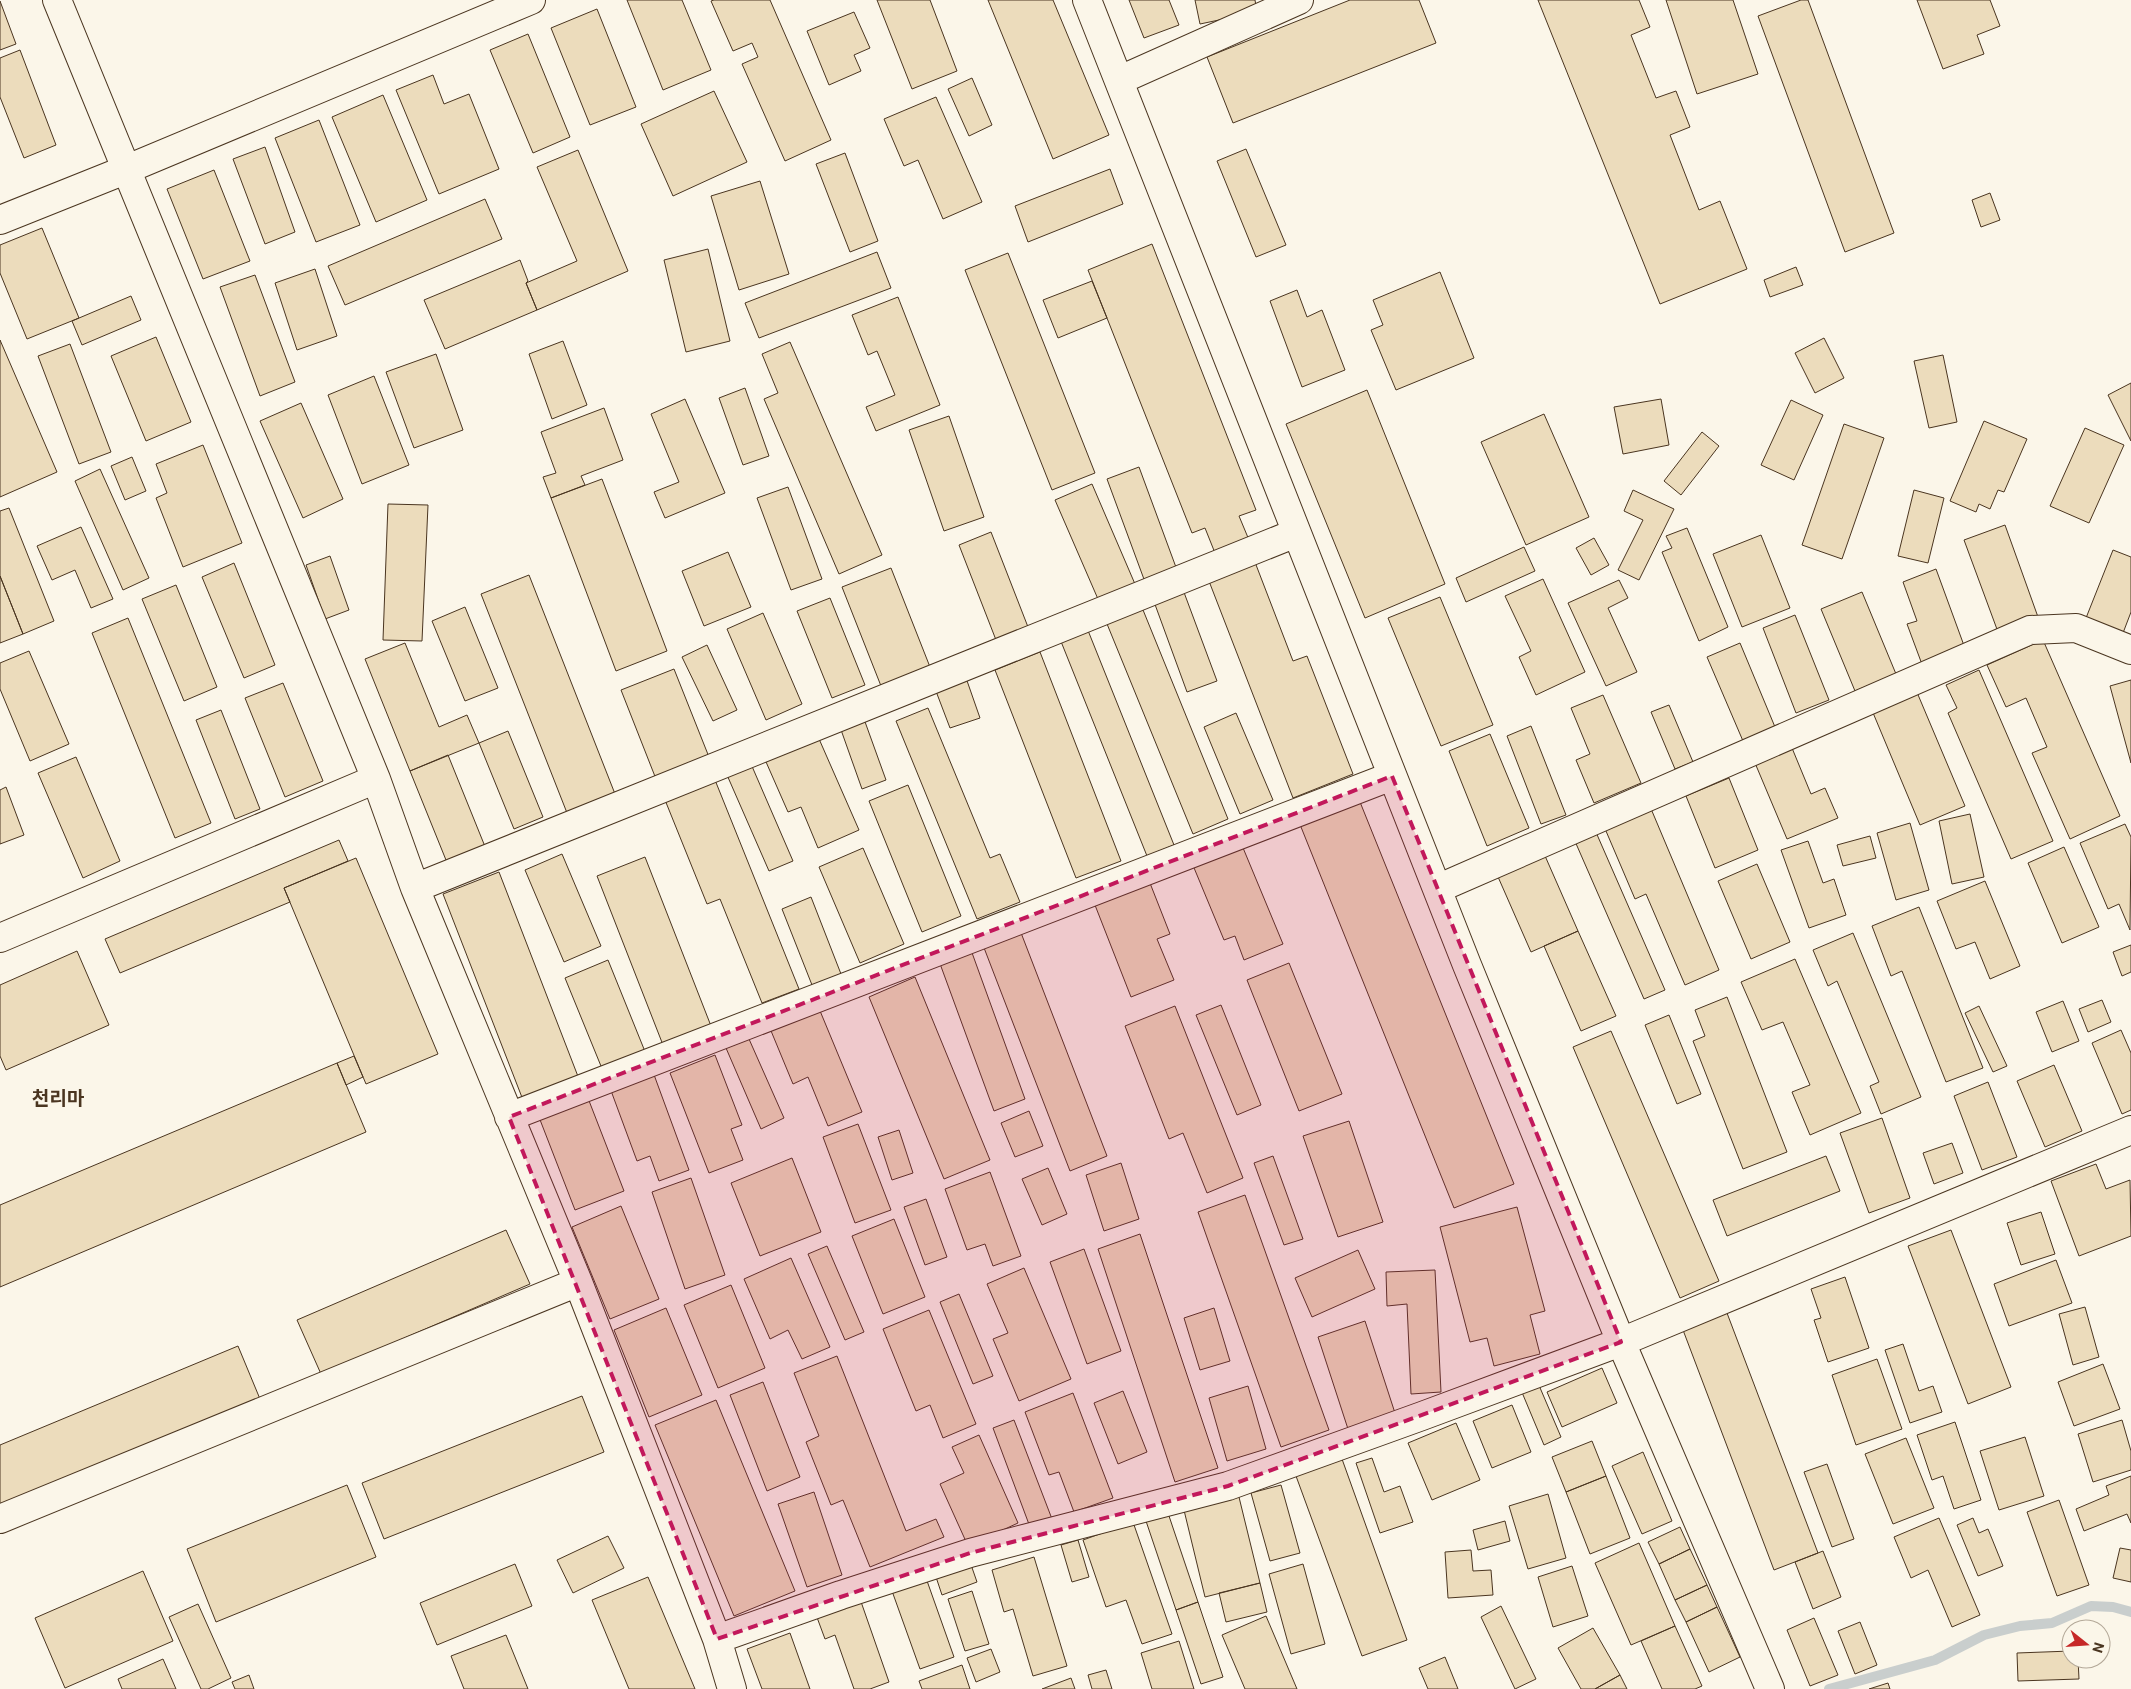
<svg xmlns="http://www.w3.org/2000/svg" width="2131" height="1689" font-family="Roboto,'Noto Sans KR',sans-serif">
<rect width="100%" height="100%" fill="#fbf6e9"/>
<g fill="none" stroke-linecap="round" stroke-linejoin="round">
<!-- stream -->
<path stroke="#c9cecd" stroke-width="10" d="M1829,1689L1935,1660L1984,1635L2020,1626L2052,1623L2091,1606L2113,1607L2131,1612"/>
</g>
<!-- building -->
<path fill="#ecdcbc" stroke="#4a3520" d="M627,0H682L711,70L663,90Z
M714,0H770L831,140L785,161L742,64L758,57L752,43L733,51L711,1Z
M877,0H930L957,71L912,89Z
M988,0H1053L1109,135L1053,159Z
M1129,0H1169L1179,25L1144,38Z
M1195,0H1255L1257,12L1200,24Z
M1350,0H1419L1436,43L1233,123L1207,57Z
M1538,0H1639L1650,27L1631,35L1656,98L1676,91L1690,127L1670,135L1699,210L1720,201L1747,269L1660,304Z
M1666,0H1733L1758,74L1697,94Z
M1801,0H1808L1894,233L1845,252L1758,16Z
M1917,0H1990L2000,26L1977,35L1984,54L1943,69Z
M0,1L16,44L0,50Z
M597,9L636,107L590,125L551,28Z
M854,12L870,48L854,55L861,71L829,85L807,31Z
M528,34L570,137L533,153L490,50Z
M20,50L56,145L24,158L0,97V58Z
M433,75L444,104L469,94L499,169L439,194L396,90Z
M972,78L992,125L969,136L948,89Z
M714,91L747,162L673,196L641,124Z
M383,95L427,200L376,222L332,117Z
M936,97L982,202L943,219L918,160L904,166L884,119Z
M319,120L360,225L316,242L275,138Z
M265,147L295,232L265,244L233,159Z
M1246,149L1286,245L1256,257L1217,161Z
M578,150L628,271L537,310L526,283L577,261L537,167Z
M845,153L878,241L850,252L816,164Z
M1110,169L1123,204L1028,242L1015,206Z
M214,170L250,261L203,279L167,189Z
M760,181L789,274L739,290L711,196Z
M1990,193L2000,220L1981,227L1972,200Z
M485,199L502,239L345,305L328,266Z
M42,228L79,318L27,339L0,273V245Z
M1152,244L1256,510L1239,516L1249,540L1215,553L1205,528L1192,533L1088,270Z
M708,249L730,341L686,352L664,260Z
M877,252L891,288L759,338L745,303Z
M1008,253L1095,473L1052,490L965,270Z
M520,260L528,281L526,283L537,310L445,349L424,300Z
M1796,267L1803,285L1770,297L1764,280Z
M315,269L337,336L297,350L275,283Z
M1440,272L1474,358L1396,390L1371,330L1383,325L1373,300Z
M255,275L295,382L260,396L220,287Z
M1092,281L1107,318L1058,338L1043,300Z
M1297,290L1307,317L1322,310L1345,370L1302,387L1270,301Z
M131,296L141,320L82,345L72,321Z
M898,297L940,405L876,431L866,407L895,395L877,351L868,355L852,315Z
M156,337L191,422L146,441L111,356Z
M1824,338L1844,378L1815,393L1795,353Z
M0,340L57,472L0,497Z
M563,341L587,405L552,419L529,354Z
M790,342L882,555L839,574L764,399L778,393L762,354Z
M70,344L111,452L79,464L38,356Z
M436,354L463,430L414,448L386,372Z
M1943,355L1957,422L1929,428L1914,361Z
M374,376L409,465L362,484L328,395Z
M2131,383V441L2108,395Z
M745,388L769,456L743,465L719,398Z
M1367,390L1445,584L1365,618L1286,424Z
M685,399L725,493L665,518L654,492L679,482L651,414Z
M1661,399L1669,445L1623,454L1614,407Z
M1791,400L1823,415L1794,480L1761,465Z
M301,403L343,499L303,518L260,421Z
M604,408L623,460L581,476L585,485L551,498L543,477L556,473L541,432Z
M1544,414L1589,517L1526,545L1481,442Z
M949,416L984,517L944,531L909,430Z
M1984,421L2027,439L2004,492L1998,490L1990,509L1979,504L1976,512L1950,501Z
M1844,424L1884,438L1842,559L1802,545Z
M2085,428L2124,445L2089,523L2050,506Z
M1702,432L1719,446L1681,495L1664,481Z
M203,445L242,543L183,567L156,498L167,493L156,464Z
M132,457L146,491L125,500L111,466Z
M1139,467L1177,570L1145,582L1107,479Z
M100,469L149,578L123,590L75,481Z
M602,479L667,651L616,671L551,498Z
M1092,484L1138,591L1101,606L1055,500Z
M788,487L822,579L791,590L757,498Z
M1633,490L1674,509L1639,580L1618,570L1643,520L1624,511Z
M1914,490L1944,498L1928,563L1898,556Z
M388,504L428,505L422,641L383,640Z
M9,508L54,621L23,634L0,576V511Z
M2005,525L2038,617L1998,632L1964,540Z
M81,527L113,599L91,608L75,570L52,580L37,546Z
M1687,528L1728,627L1699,641L1662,552L1672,548L1666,536Z
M991,532L1028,627L996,640L959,545Z
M1761,535L1790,608L1742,627L1713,554Z
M1594,538L1609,565L1591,575L1576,548Z
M1524,547L1535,571L1466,602L1456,578Z
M2113,550L2131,557V612L2123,633L2086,618Z
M728,552L751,607L704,626L682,571Z
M330,556L349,610L325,619L306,565Z
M1253,557L1293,661L1307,656L1353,774L1293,798L1207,576Z
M234,563L275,665L244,678L202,577Z
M891,568L930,667L881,686L842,587Z
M1936,569L1966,651L1923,667L1907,624L1917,621L1903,582Z
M529,575L617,799L569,818L481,594Z
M0,576L23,634L0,643Z
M1543,579L1585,672L1536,695L1519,657L1531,651L1505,596Z
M1619,580L1628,598L1608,608L1637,672L1606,686L1568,603Z
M176,585L217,687L184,701L142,599Z
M1182,587L1217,681L1187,692L1153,599Z
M1862,592L1896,674L1855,691L1821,609Z
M1440,597L1493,725L1441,746L1388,618Z
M830,598L865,685L832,698L797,611Z
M1141,605L1228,819L1193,834L1105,619Z
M465,607L498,688L465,701L432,621Z
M763,613L802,704L766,720L727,629Z
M1795,615L1829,700L1796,713L1763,628Z
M128,618L211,823L175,838L92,633Z
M1087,628L1174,845L1147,856L1060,639Z
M2043,640L2120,816L2070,839L2032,753L2047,747L2026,698L2006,707L1987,665Z
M405,643L439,727L467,715L479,743L410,771L365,659Z
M1740,643L1775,727L1743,741L1707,657Z
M707,645L737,710L713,721L682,657Z
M29,651L69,744L30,761L0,689V663Z
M1040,652L1121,861L1076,878L995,670Z
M674,669L709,757L656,779L621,690Z
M1979,670L2053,841L2011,859L1948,713L1957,708L1946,685Z
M965,675L980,718L950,728L934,686Z
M2131,680V763L2110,686Z
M283,683L323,781L285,797L245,698Z
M1916,690L1965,806L1920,825L1871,708Z
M1603,695L1641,783L1594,803L1576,760L1590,754L1571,708Z
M1669,705L1693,762L1675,769L1651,712Z
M928,708L990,858L1000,854L1020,902L977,919L896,721Z
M221,710L260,809L235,819L196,720Z
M1236,713L1273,800L1240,814L1204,727Z
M864,719L886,780L862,789L840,727Z
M1531,726L1566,815L1541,824L1507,736Z
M508,731L543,817L514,829L479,743Z
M816,732L859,830L818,848L801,807L788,812L763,755Z
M1490,734L1529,828L1487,846L1449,751Z
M1792,748L1811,794L1825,788L1838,818L1787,839L1755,763Z
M448,755L486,849L448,865L410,771Z
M76,757L120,861L83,878L38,773Z
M751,764L793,861L769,871L727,775Z
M1729,778L1758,850L1715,868L1686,796Z
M715,780L799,989L762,1003L720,899L707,904L665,800Z
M908,785L961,916L922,932L869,801Z
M6,787L24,835L0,844V790Z
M1358,797L1514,1184L1454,1208L1299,822Z
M1649,804L1719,970L1685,985L1646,894L1635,899L1603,824Z
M1970,814L1984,877L1952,884L1939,821Z
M1910,823L1929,890L1896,900L1877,833Z
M2125,824L2131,837L2130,930L2119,904L2108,909L2080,843Z
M1595,830L1665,990L1644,999L1574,839Z
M1870,836L1876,858L1843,866L1837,845Z
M339,840L348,861L284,888L290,902L120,973L105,939Z
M1808,841L1823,883L1834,879L1846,915L1809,928L1781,850Z
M1241,843L1283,944L1244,960L1235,936L1224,940L1192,863Z
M2064,847L2099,927L2062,943L2028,863Z
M863,848L904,944L860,963L819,867Z
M1542,849L1578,931L1531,952L1495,870Z
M562,854L601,946L564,962L525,870Z
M645,857L711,1026L663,1045L597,876Z
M356,858L438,1054L366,1084L284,888Z
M1757,864L1790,942L1751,959L1718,881Z
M499,872L579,1079L523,1100L443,894Z
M1148,878L1170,934L1157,939L1174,980L1131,997L1093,900Z
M1985,881L2020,966L1990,979L1975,942L1956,949L1937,901Z
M811,897L841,974L812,985L782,909Z
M1919,907L1983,1068L1946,1082L1902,971L1891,976L1872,926Z
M1018,925L1107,1156L1070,1171L981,940Z
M1578,931L1616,1016L1581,1031L1544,946Z
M1853,933L1921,1097L1881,1114L1870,1086L1879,1082L1837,981L1828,986L1813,950Z
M2131,945V972L2122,976L2113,952Z
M971,950L1025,1099L994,1111L939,961Z
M77,951L109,1025L6,1070L0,1056V985Z
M1795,959L1861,1113L1810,1135L1792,1092L1810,1085L1783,1022L1762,1030L1741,982Z
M608,960L646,1054L603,1071L565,978Z
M1289,963L1342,1094L1299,1111L1247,980Z
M915,977L990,1160L944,1179L869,997Z
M1727,997L1787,1152L1743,1169L1693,1041L1705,1036L1695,1010Z
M2102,1000L2111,1022L2088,1032L2079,1009Z
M2063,1001L2079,1041L2052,1052L2036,1012Z
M1221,1005L1261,1105L1237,1115L1196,1015Z
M818,1006L862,1112L828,1126L808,1077L793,1084L769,1026Z
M1175,1006L1243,1178L1207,1193L1183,1133L1169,1139L1125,1026Z
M1979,1006L2007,1066L1993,1072L1965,1013Z
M1669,1015L1701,1094L1677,1104L1645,1025Z
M2121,1030L2131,1053V1110L2122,1114L2092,1043Z
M1611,1031L1719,1281L1680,1298L1573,1047Z
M749,1039L784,1118L761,1129L726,1048Z
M715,1055L742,1125L731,1129L743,1160L709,1173L670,1073Z
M354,1056L363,1077L346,1085L337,1063Z
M337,1063L366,1132L0,1287V1205Z
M2054,1065L2082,1131L2045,1147L2017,1081Z
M653,1072L689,1170L659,1181L650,1156L637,1161L610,1088Z
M1988,1082L2017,1157L1982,1170L1954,1096Z
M586,1093L624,1191L575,1210L537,1112Z
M1029,1111L1043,1146L1015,1157L1001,1123Z
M1882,1118L1910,1198L1869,1213L1840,1133Z
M1349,1121L1383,1222L1338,1237L1303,1136Z
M858,1124L891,1210L855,1223L823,1137Z
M899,1130L913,1173L892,1180L878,1137Z
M1952,1143L1963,1173L1934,1184L1923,1153Z
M1273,1156L1303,1239L1284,1245L1254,1163Z
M1826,1156L1840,1191L1727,1236L1713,1200Z
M792,1158L821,1232L760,1256L731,1183Z
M1121,1163L1139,1219L1104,1231L1086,1175Z
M2096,1164L2106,1189L2130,1180L2131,1236L2079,1256L2051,1181Z
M1048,1168L1067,1214L1042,1225L1022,1179Z
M990,1172L1021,1256L993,1266L985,1244L967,1250L945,1189Z
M691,1178L725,1275L685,1289L652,1192Z
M1245,1195L1329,1430L1281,1447L1198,1212Z
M926,1199L947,1257L925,1265L904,1207Z
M621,1206L659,1299L610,1319L572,1227Z
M1517,1207L1545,1311L1530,1315L1540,1354L1494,1366L1487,1338L1470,1342L1440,1227Z
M2041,1212L2055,1254L2021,1265L2007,1223Z
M894,1219L925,1297L883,1314L852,1236Z
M506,1230L530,1284L321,1374L297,1320Z
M1951,1230L2011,1387L1968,1404L1908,1246Z
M1140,1234L1218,1468L1175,1482L1098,1249Z
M827,1246L864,1332L845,1340L808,1254Z
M1084,1249L1121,1351L1087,1364L1050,1262Z
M1358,1250L1375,1289L1312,1317L1295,1278Z
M791,1258L830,1347L802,1359L788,1330L770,1339L744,1279Z
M2056,1260L2072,1303L2009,1326L1994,1284Z
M1024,1268L1071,1379L1019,1401L993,1339L1008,1333L987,1284Z
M1435,1270L1441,1392L1411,1394L1407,1304L1387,1306L1386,1272Z
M1845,1277L1869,1348L1828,1362L1814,1320L1821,1318L1811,1289Z
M731,1285L765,1368L718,1388L684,1305Z
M959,1294L993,1376L973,1384L940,1302Z
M2085,1307L2099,1357L2073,1365L2059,1314Z
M666,1308L702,1395L649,1417L614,1330Z
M1214,1308L1230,1361L1200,1370L1184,1318Z
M929,1310L976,1424L943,1438L930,1405L916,1411L883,1329Z
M1727,1313L1818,1553L1774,1570L1683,1330Z
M1365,1321L1395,1413L1348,1429L1318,1337Z
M1903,1344L1919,1391L1933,1386L1942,1412L1910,1423L1885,1350Z
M238,1346L260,1399L0,1508V1445Z
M837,1356L906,1531L936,1519L944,1537L870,1567L843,1500L831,1505L806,1442L819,1436L794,1373Z
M1877,1359L1902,1429L1856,1445L1832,1375Z
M2103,1364L2120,1409L2074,1426L2058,1382Z
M1602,1368L1617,1403L1562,1427L1547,1392Z
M763,1382L800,1477L767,1491L730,1395Z
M1538,1383L1561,1437L1544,1445L1521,1390Z
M1248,1386L1266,1449L1227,1461L1209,1398Z
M1123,1391L1147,1452L1118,1464L1094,1403Z
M1073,1393L1113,1498L1074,1512L1059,1472L1049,1475L1025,1412Z
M582,1396L604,1452L384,1539L362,1483Z
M716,1400L795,1591L734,1616L655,1425Z
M1512,1405L1531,1452L1492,1468L1473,1421Z
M1014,1420L1052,1519L1030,1527L993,1428Z
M2122,1420L2131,1451V1470L2093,1482L2078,1434Z
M1955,1422L1981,1500L1954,1509L1943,1476L1932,1480L1917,1435Z
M1456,1423L1480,1480L1432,1500L1408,1443Z
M979,1435L1018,1523L968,1546L940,1484L964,1473L952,1447Z
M2025,1437L2044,1496L1999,1510L1980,1451Z
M1906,1438L1934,1508L1893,1524L1865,1454Z
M1592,1441L1606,1476L1566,1492L1552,1457Z
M1643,1452L1672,1521L1642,1534L1612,1466Z
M1372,1458L1384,1492L1400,1486L1413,1522L1380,1533L1356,1463Z
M1342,1459L1407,1640L1362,1656L1296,1476Z
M1827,1464L1854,1539L1832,1547L1804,1472Z
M1606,1476L1630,1538L1590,1554L1566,1492Z
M2131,1476V1523L2127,1514L2084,1531L2076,1509L2109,1495L2106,1486Z
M347,1485L376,1557L216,1622L187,1549Z
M1281,1485L1300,1553L1270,1561L1251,1493Z
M814,1492L842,1575L807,1587L778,1504Z
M1238,1493L1260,1583L1205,1597L1183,1506Z
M1548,1494L1566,1558L1528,1569L1509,1506Z
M2059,1500L2089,1585L2057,1596L2027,1512Z
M1168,1513L1198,1602L1176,1610L1146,1521Z
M1939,1518L1980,1615L1952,1627L1928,1570L1911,1578L1894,1537Z
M1973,1518L1979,1533L1988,1529L2003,1566L1978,1576L1957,1525Z
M1505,1521L1510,1541L1478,1550L1473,1530Z
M1133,1522L1172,1634L1142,1644L1126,1600L1106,1607L1083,1540Z
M1680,1527L1690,1549L1659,1564L1648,1542Z
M608,1536L624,1568L573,1593L557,1560Z
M1078,1540L1089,1577L1072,1582L1061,1545Z
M1639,1543L1675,1626L1631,1645L1595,1563Z
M2120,1548L2131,1550V1582L2113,1578Z
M1690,1549L1707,1585L1675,1600L1659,1564Z
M1471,1550L1473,1571L1491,1570L1493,1595L1448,1598L1445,1552Z
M1823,1551L1841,1597L1813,1609L1795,1562Z
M1034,1557L1067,1666L1033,1676L1013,1609L1004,1612L992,1570Z
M969,1559L977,1582L942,1595L934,1571Z
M515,1564L532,1606L437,1645L420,1603Z
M1303,1564L1325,1644L1291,1654L1269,1574Z
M1572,1566L1588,1616L1553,1627L1538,1577Z
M143,1571L173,1641L65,1688L35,1618Z
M648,1577L695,1689H629L592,1600Z
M926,1578L954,1657L920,1669L892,1591Z
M1260,1583L1267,1612L1226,1622L1219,1593Z
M1707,1585L1717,1607L1686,1622L1675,1600Z
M972,1591L989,1644L965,1651L948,1599Z
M859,1596L889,1682L870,1689H854L835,1635L825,1639L815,1612Z
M1198,1602L1223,1677L1201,1684L1176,1610Z
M198,1604L231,1678L208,1689H201L169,1617Z
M1501,1606L1536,1679L1515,1689L1481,1617Z
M1717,1607L1740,1657L1709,1672L1686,1622Z
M1266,1616L1297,1689H1245L1222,1635Z
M1814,1618L1838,1675L1810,1686L1787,1630Z
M1860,1622L1877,1665L1855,1674L1838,1631Z
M1675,1626L1702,1686L1695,1689H1662L1641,1641Z
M1593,1628L1620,1675L1595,1689H1581L1558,1648Z
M790,1633L810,1689H762L747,1649Z
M506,1635L528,1689H464L451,1656Z
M1179,1641L1194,1689H1152L1141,1653Z
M991,1649L1000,1672L976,1682L967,1658Z
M2071,1651V1659H2078L2079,1679L2018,1681L2017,1653Z
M1445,1657L1458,1689H1428L1419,1668Z
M163,1659L176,1689H122L118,1679Z
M962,1665L970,1689H922L919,1681Z
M1106,1670L1112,1689H1092L1088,1675Z
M249,1675L254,1689H235L232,1682Z
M1620,1675L1627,1689H1595Z
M1071,1678L1075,1689H1042Z
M1888,1683L1890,1689H1869Z"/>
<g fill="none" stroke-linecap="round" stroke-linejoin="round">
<defs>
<path id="minor" d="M57,0L376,779L415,888L578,1282L717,1639L732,1689
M1087,0L1467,965L1621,1342L1770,1689
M1120,80L1299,0
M0,220L125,170L531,0
M415,888L1296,533
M1437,889L2030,630L2076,628L2131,650
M0,938L376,779
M509,1117L1392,776
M0,1519L578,1282
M717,1639L841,1595L970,1553L1228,1486L1422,1416L1621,1342L2131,1130"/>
</defs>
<!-- minor casing -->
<use href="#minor" stroke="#4a3520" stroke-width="30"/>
<!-- minor -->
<use href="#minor" stroke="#fbf6e9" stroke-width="28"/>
</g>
<!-- marked area -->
<path fill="#c2185b" fill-opacity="0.2" stroke="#c2185b" stroke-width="4" stroke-dasharray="10 6" stroke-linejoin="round" d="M1392,776L1621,1342L1228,1486L970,1553L717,1639L509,1117Z"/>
<g text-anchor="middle" stroke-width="4" stroke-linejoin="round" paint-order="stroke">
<!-- district labels -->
<g font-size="19" font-weight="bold" fill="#4a3520" stroke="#fbf6e9">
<text x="58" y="1105">천리마</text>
</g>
</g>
<!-- north arrow -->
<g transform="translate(2086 1644) rotate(107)"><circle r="24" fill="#fbf6e9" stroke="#b4a999"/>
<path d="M0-4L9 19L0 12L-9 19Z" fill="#c62828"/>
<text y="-8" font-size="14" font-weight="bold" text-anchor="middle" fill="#4a3520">N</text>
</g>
</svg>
